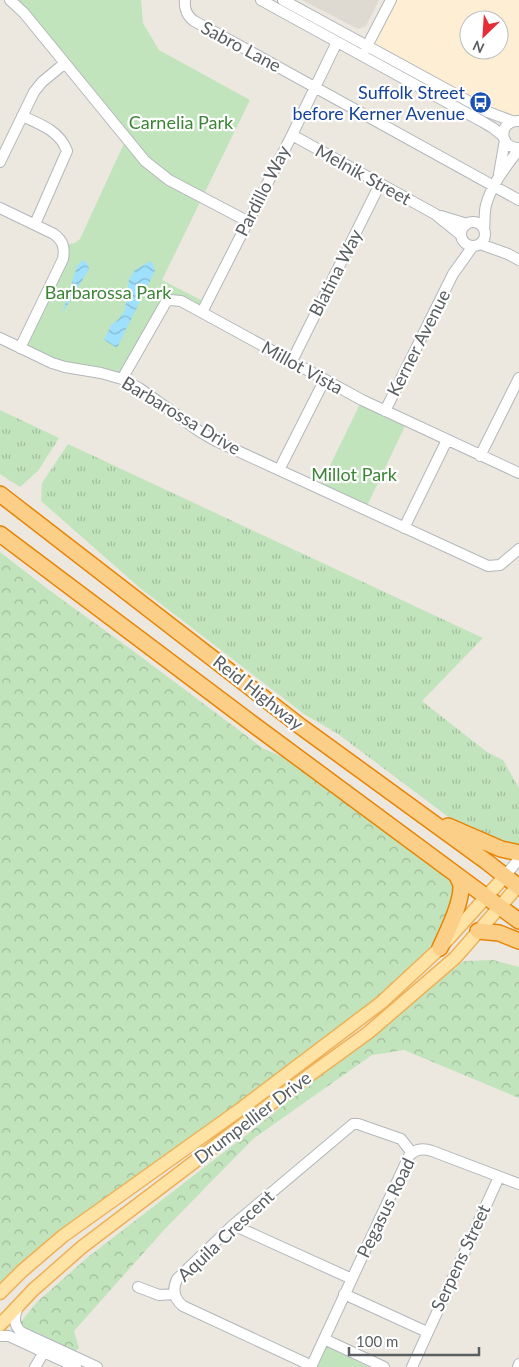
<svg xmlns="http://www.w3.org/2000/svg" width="519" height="1367" font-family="Lato,sans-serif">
<defs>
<pattern id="grass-tufts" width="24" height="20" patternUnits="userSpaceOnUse" patternTransform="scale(1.25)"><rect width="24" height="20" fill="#c2e4bc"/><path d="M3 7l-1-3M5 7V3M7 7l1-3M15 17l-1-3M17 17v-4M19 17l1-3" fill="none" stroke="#a1bc9c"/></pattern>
<pattern id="forest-crowns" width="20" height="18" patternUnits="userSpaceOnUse" patternTransform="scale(1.25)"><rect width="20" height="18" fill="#c2e4bc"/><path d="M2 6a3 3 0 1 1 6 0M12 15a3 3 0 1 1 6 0" fill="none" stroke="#a1bc9c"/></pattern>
<pattern id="water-waves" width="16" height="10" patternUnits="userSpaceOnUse" patternTransform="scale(1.25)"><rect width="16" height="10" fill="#9fe0fd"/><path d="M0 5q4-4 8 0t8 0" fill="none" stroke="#85b9d0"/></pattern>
</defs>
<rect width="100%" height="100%" fill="#ece8e0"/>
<!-- commercial -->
<path fill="#fdeed4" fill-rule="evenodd" d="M391,0H519V116L515,120L367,45ZM469,20H499V50H469Z"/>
<!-- education -->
<path fill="#ded9d1" d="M302,0H379L366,26L358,29Z"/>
<!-- grass -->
<path fill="url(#grass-tufts)" d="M0,410L59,438L38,471L20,487L0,474Z
M68,444L483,638L422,701L487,752L503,760L519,788V846L491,839L447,816L338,734L304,714L140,588L41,501L42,483Z"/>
<!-- forest -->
<path fill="url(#forest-crowns)" d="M0,552L49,590L132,650L264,749L281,756L417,851L460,883L440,948L402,984L106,1204L0,1295Z
M493,960L519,967V1098L404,1050L372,1055L253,1139L163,1231L74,1331L79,1348L72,1354L22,1331L20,1323L37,1302L88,1257L250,1132L464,961Z"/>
<!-- park -->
<path fill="#c2e4bc" d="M10,0H141L143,23L159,50L250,100L162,280L207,303L202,312L170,300L122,379L82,370L20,348L64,245L75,243L80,239L126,139Z
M362,400L407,422L365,510L319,488Z
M324,1345L369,1367H315Z"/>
<!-- water -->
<path fill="url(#water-waves)" d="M83,260L88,264L89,269L62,314L77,266Z
M150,261L153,264L155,271L117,348L104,340L111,325L118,320L125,310L129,279L135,270Z"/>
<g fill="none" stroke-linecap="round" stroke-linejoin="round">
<defs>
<path id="minor" d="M10,0L24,13L145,161L169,180L247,221
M185,0C184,8 187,16 194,21L233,42L519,200
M261,0L483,122L493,128L503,136
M283,0L488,112L512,121
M365,50L391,0
M22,116C40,124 60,131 67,151L35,224
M519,121C498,120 498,148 519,148
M292,135L435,214L461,235
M0,162L34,92L42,82L65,63
M499,174L505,140
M0,208L54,234C63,241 65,247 63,259L20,348
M441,216L467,224
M461 234a12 12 0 1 1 24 0a12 12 0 1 1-24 0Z
M484,229C485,222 484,213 486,205C492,183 506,167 519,149
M480,244L508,254L519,260
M202,312L292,135L337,42
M0,338L52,363L65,367L101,373L122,379L139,388L199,431L214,440L279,470L488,566L500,565L519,549
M291,363L380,184
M122,379L166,302L170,300L181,301L362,400L519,473
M385,411L453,274L473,246
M480,456L519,378
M279,470L324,381
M404,528L447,440
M505,876L519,859
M233,1225L352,1279
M138,1287L159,1295L174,1294
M344,1294L427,1332
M18,1307C14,1317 13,1324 21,1332L97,1367
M0,1336H9L76,1367
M324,1339L384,1367
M312,1366L183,1306C174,1299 172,1290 177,1279L233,1225L353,1124H358L401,1139L412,1153
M35,1367L44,1352
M311,1367L409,1156C415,1149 423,1148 432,1151L519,1184
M412,1367L499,1177
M518,1367L519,1364"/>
<path id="major" d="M0,1293L22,1271L63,1236L238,1111L382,1002L440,948L505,876
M0,1325L33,1290L82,1247L285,1093L369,1032L455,958L518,886"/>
<path id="highway" d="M0,494L300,726L487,862L519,887
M0,534L254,725L519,921
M448,826L501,849L519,853
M478,931L499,933L519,941
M440,948C447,932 461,905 461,887C461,883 459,880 457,876"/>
</defs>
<!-- minor casing -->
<use href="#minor" stroke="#b3b7bb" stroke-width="12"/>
<!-- major casing -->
<use href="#major" stroke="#efb057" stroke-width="15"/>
<!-- highway casing -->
<use href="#highway" stroke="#e98304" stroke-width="18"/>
<!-- minor -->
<use href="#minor" stroke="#fff" stroke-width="10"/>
<!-- major -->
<use href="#major" stroke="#fee3a4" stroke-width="12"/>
<!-- highway -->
<use href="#highway" stroke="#fbcf88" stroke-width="15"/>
</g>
<!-- icons -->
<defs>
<symbol id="bus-disc" viewBox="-11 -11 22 22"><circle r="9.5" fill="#1a4fb4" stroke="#fff"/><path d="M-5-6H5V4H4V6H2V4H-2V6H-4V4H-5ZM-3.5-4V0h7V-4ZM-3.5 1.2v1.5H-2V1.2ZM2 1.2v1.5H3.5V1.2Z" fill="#fff"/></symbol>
</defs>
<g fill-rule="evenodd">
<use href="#bus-disc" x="468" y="90" width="25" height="25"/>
</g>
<g text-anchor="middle" stroke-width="4.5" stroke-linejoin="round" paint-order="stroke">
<!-- street labels -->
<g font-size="18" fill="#595e61" stroke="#fff">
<text transform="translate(241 47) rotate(28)" y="6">Sabro Lane</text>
<text transform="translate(363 175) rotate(29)" y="6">Melnik Street</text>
<text transform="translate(263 191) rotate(-63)" y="6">Pardillo Way</text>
<text transform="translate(336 273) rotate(-63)" y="6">Blatina Way</text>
<text transform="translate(419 343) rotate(-63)" y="6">Kerner Avenue</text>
<text transform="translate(302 368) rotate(29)" y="6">Millot Vista</text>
<text transform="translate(181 416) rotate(31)" y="6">Barbarossa Drive</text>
<text transform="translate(258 693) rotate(38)" y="6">Reid Highway</text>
<text transform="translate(253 1118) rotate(-37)" y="6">Drumpellier Drive</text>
<text transform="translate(386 1208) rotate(-64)" y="6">Pegasus Road</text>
<text transform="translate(226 1236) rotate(-43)" y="6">Aquila Crescent</text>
<text transform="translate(461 1258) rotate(-65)" y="6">Serpens Street</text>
</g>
<!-- transit labels -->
<g font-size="18" fill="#164399" stroke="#fff" text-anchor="end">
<text x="465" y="99">Suffolk Street<tspan x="465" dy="21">before Kerner Avenue</tspan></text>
</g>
<!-- park labels -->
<g font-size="18" fill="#3c8436" stroke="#fff">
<text x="181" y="129">Carnelia Park</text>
<text x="108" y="299">Barbarossa Park</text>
<text x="354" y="481">Millot Park</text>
</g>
</g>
<!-- north arrow -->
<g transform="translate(484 35) rotate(205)"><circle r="24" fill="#ffffff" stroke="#bdbfc0"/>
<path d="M0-4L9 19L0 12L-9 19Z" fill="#e62c36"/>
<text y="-8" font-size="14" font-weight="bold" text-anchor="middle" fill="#595e61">N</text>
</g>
<!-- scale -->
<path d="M349 1347v8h130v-8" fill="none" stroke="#595e61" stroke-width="2.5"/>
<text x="356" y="1347" font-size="15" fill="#595e61" stroke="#ffffff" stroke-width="4" paint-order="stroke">100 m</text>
</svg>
